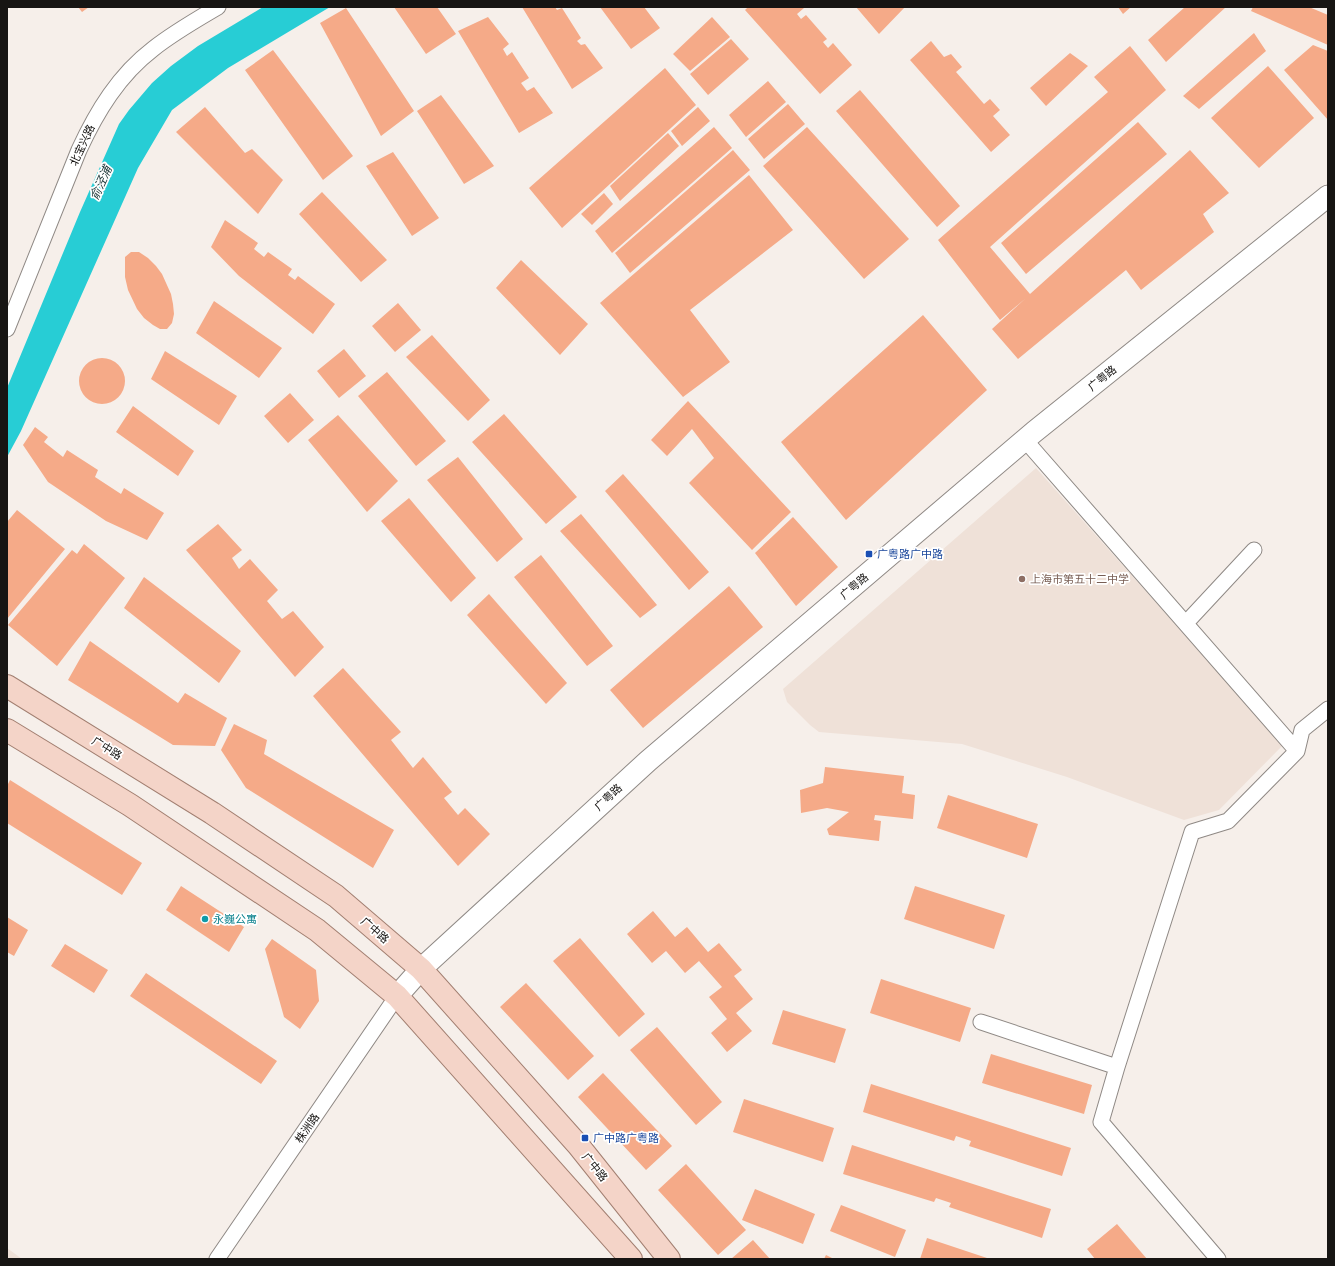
<svg xmlns="http://www.w3.org/2000/svg" width="1335" height="1266" font-family="'PT Sans Narrow','Noto Sans SC',sans-serif">
<rect width="100%" height="100%" fill="#f6efea"/>
<!-- built -->
<path fill="#efe1d8" d="M1036,468L1283,745L1219,810L1184,820L1067,777L962,744L819,732L810,725L787,702L783,689Z
M7,1248L22,1259H7Z"/>
<!-- water -->
<path fill="#27cdd5" d="M263,7H330L228,68L172,110L138,168L21,431L7,457V388L80,212L119,124L129,110L152,83L171,66L198,46Z"/>
<!-- building -->
<path fill="#f5aa88" d="M78,7H89L82,12Z
M394,7H437L456,34L426,54Z
M522,7H555L557,10L562,8L581,38L577,41L581,45L585,44L603,68L572,89Z
M600,7H644L660,28L631,49Z
M748,7H803L804,8L797,14L801,19L806,15L827,39L823,42L828,48L833,43L852,65L820,94L745,10Z
M856,7H905L879,34Z
M1118,7H1131L1123,14Z
M1185,7H1226L1166,62L1148,40Z
M1253,7H1309L1328,15V45L1251,11Z
M346,8L414,111L381,136L320,23Z
M488,17L509,44L503,49L507,56L512,52L529,78L521,83L527,91L534,87L553,113L519,133L458,31Z
M712,17L730,37L690,71L673,54Z
M1254,33L1266,51L1199,109L1183,96Z
M731,39L749,59L708,95L690,74Z
M931,41L944,57L951,54L962,67L956,72L984,104L990,99L1000,110L993,116L1010,135L991,152L910,60Z
M1313,45L1328,51V120L1284,70Z
M1130,46L1166,90L990,247L1030,294L1190,150L1229,193L1203,214L1214,232L1141,290L1126,270L1018,359L992,329L1026,298L1000,320L938,240L1108,92L1094,77Z
M273,50L353,156L323,180L245,70Z
M1070,53L1088,66L1046,106L1030,88Z
M1268,66L1314,118L1259,168L1211,118Z
M665,68L696,105L562,228L529,188Z
M768,81L786,102L746,137L729,115Z
M860,90L960,206L937,227L836,111Z
M441,95L494,166L464,184L417,111Z
M788,104L805,124L764,159L748,139Z
M205,107L245,153L252,149L283,180L258,214L176,132Z
M698,107L710,121L682,146L671,131Z
M1138,122L1167,154L1026,274L1001,243Z
M714,127L732,148L612,253L595,231Z
M807,127L909,239L864,279L763,166Z
M668,133L679,146L620,201L610,186Z
M733,150L750,170L630,273L615,253Z
M393,152L439,218L412,236L366,166Z
M749,175L793,230L690,310L730,362L683,397L600,303Z
M322,192L387,260L361,282L299,214Z
M604,193L613,204L592,225L581,214Z
M225,220L258,243L254,249L264,257L268,252L292,269L288,275L295,280L298,276L335,304L313,334L239,276L211,247Z
M131,252H139L148,258L156,266L162,274L171,294L173,304L174,314L172,323L167,329H160L153,325L144,318L137,309L128,290L125,277V257Z
M521,260L588,324L560,355L496,288Z
M214,301L282,348L259,378L196,333Z
M398,303L421,330L395,352L372,326Z
M923,315L987,390L846,520L781,442Z
M432,335L490,400L468,421L406,357Z
M344,349L366,376L339,398L317,371Z
M165,351L237,396L219,425L151,379Z
M79 381a23 23 0 1 1 46 0a23 23 0 1 1-46 0Z
M387,372L446,441L416,466L358,396Z
M290,393L314,420L288,443L264,416Z
M688,401L791,512L752,550L689,483L714,458L692,429L667,456L651,440Z
M133,406L194,451L178,476L116,432Z
M504,414L577,497L546,524L472,442Z
M338,415L398,481L367,512L308,440Z
M35,427L48,437L44,442L63,457L67,450L98,470L95,477L121,494L124,488L164,513L147,540L106,521L48,482L23,445Z
M458,457L523,539L497,562L427,480Z
M623,474L709,572L689,590L605,491Z
M409,498L476,578L451,602L381,521Z
M17,510L65,549L7,619V522Z
M581,514L657,605L640,618L560,531Z
M793,517L838,567L796,606L755,553Z
M218,524L242,550L232,558L239,569L250,559L278,590L267,601L282,619L293,611L324,647L295,677L186,550Z
M84,544L125,578L57,666L8,625L72,550L77,554Z
M541,555L613,646L587,666L514,577Z
M144,577L241,651L219,683L124,608Z
M729,586L763,627L643,728L610,690Z
M489,594L567,683L546,704L467,615Z
M90,641L178,703L185,693L227,718L215,746L173,745L68,680Z
M343,668L401,732L391,740L413,768L423,757L452,792L444,798L458,815L465,808L490,834L458,866L313,696Z
M234,724L267,740L264,754L394,830L373,868L246,788L221,750Z
M825,767L904,776L902,793L915,795L913,819L875,815L874,820L881,821L879,841L829,835L827,829L849,812L827,808L801,813L800,790L823,783Z
M10,780L142,863L122,895L7,823V786Z
M948,795L1038,824L1027,858L937,828Z
M181,886L244,927L229,952L166,910Z
M915,886L1005,915L994,949L904,919Z
M653,911L675,937L687,927L708,952L719,943L742,970L734,976L753,999L736,1013L752,1031L727,1052L711,1033L727,1019L709,997L722,987L699,961L685,973L666,951L652,963L627,934Z
M7,917L28,930L14,956L7,952Z
M580,938L645,1014L619,1037L553,961Z
M272,939L316,970L319,1001L300,1029L284,1017L265,949Z
M65,944L108,970L94,993L51,966Z
M146,973L277,1061L261,1084L130,996Z
M881,979L971,1008L960,1042L870,1013Z
M526,983L594,1056L568,1080L500,1007Z
M783,1010L846,1029L835,1063L772,1044Z
M657,1027L722,1102L696,1125L630,1050Z
M991,1054L1092,1085L1084,1114L982,1083Z
M603,1073L672,1146L646,1170L578,1097Z
M871,1084L1071,1148L1062,1176L969,1146L971,1141L956,1136L954,1141L863,1112Z
M744,1099L834,1128L823,1162L733,1132Z
M852,1145L1051,1209L1042,1238L949,1207L951,1203L936,1198L934,1202L843,1174Z
M686,1164L746,1230L718,1255L658,1190Z
M755,1189L815,1214L803,1244L742,1220Z
M841,1205L906,1230L895,1257L830,1231Z
M1117,1224L1147,1259H1095L1087,1249Z
M927,1238L990,1259H920Z
M753,1240L770,1259H731Z
M826,1255L834,1259H824Z"/>
<g fill="none" stroke-linecap="round" stroke-linejoin="round">
<defs>
<path id="street" d="M7,329L79,150C97,111 119,75 153,49C173,33 196,20 218,7
M1025,440L1297,751
M1186,623L1254,550
M981,1022L1117,1067
M217,1259L397,996
M1218,1259L1101,1122L1117,1067L1192,832L1228,821L1297,751L1302,730L1328,709"/>
<path id="secondary" d="M397,996L421,969L648,761L1034,432L1328,196"/>
<path id="primary" d="M7,686L212,813L336,896L421,969L578,1145L669,1259
M7,730L130,805L317,930L397,996L631,1259"/>
</defs>
<!-- street casing -->
<use href="#street" stroke="#8f8985" stroke-width="17"/>
<!-- secondary casing -->
<use href="#secondary" stroke="#8f8985" stroke-width="23"/>
<!-- primary casing -->
<use href="#primary" stroke="#a27f71" stroke-width="24"/>
<!-- street -->
<use href="#street" stroke="#fff" stroke-width="15"/>
<!-- secondary -->
<use href="#secondary" stroke="#fff" stroke-width="21"/>
<!-- primary -->
<use href="#primary" stroke="#f4d4c8" stroke-width="22"/>
</g>
<!-- markers -->
<g fill="#1a4fb4" stroke="#fff" stroke-width="1.5">
<rect x="865" y="550" width="8" height="8" rx="2"/>
<rect x="581" y="1134" width="8" height="8" rx="2"/>
</g>
<circle fill="#8d6e63" stroke="#fff" stroke-width="1.5" cx="1022" cy="579" r="4"/>
<circle fill="#0f9aa8" stroke="#fff" stroke-width="1.5" cx="205" cy="919" r="4"/>
<g text-anchor="middle" stroke-width="3.5" stroke-linejoin="round" paint-order="stroke">
<!-- street labels -->
<g font-size="11" fill="#171513" stroke="#fff">
<text transform="translate(82 145) rotate(-65)" y="4">北宝兴路</text>
<text transform="translate(1102 378) rotate(-39)" y="4">广粤路</text>
<text transform="translate(854 586) rotate(-40)" y="4">广粤路</text>
<text transform="translate(107 748) rotate(32)" y="4">广中路</text>
<text transform="translate(608 797) rotate(-43)" y="4">广粤路</text>
<text transform="translate(375 930) rotate(41)" y="4">广中路</text>
<text transform="translate(307 1128) rotate(-56)" y="4">株洲路</text>
<text transform="translate(595 1167) rotate(51)" y="4">广中路</text>
</g>
<!-- transit labels -->
<g font-size="11" fill="#164399" stroke="#fff" text-anchor="start">
<text x="877" y="558">广粤路广中路</text>
<text x="593" y="1142">广中路广粤路</text>
</g>
<!-- education labels -->
<g font-size="11" fill="#785e54" stroke="#fff" text-anchor="start">
<text x="1030" y="583">上海市第五十二中学</text>
</g>
<!-- culture labels -->
<g font-size="11" fill="#0d838f" stroke="#fff" text-anchor="start">
<text x="213" y="923">永巍公寓</text>
</g>
<!-- water labels -->
<g font-size="12" font-style="italic" fill="#223b3c" stroke="#fff">
<text transform="translate(101 183) rotate(-66)" y="4">俞泾浦</text>
</g>
</g>
<!-- border -->
<rect width="1335" height="1266" fill="none" stroke="#171513" stroke-width="16"/>
</svg>
